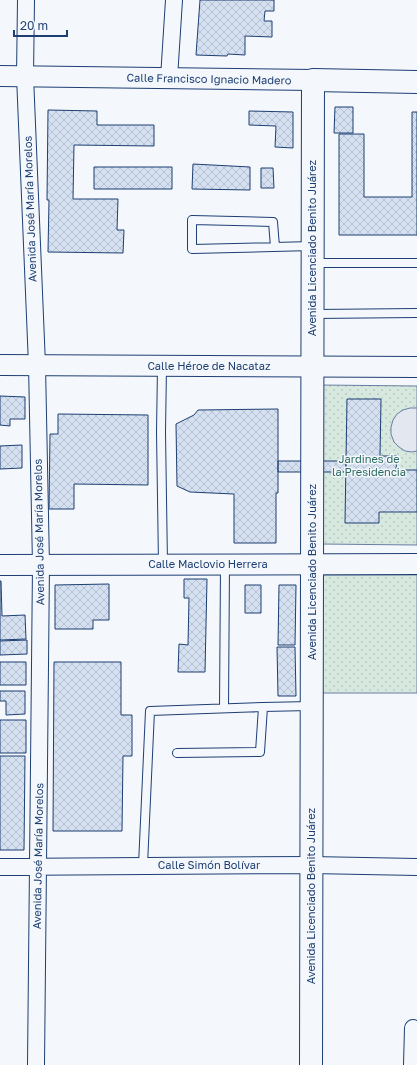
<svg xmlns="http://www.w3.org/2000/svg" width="417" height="1065" font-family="'Golos Text',sans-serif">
<defs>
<pattern id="grass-dots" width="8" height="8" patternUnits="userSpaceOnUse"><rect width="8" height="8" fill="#d7e8df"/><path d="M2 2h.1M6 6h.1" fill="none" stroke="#b8c8c3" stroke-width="1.8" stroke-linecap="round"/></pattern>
<pattern id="building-cross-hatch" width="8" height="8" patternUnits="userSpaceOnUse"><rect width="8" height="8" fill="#d5e0f0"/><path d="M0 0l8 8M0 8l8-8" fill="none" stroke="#b6c1d1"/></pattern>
</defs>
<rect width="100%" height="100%" fill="#f4f7fb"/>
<!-- grass -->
<path fill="url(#grass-dots)" stroke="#687fa3" d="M320,385L417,386V545L320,544Z
M322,575H417V693H322Z"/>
<!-- parking -->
<path fill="#e3e8f0" stroke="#687fa3" d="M410,408H417V451L412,452L405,451L399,447L394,442L391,434V427L393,420L397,414L403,410Z"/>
<!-- building -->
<path fill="url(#building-cross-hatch)" stroke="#1d3f73" d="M200,0H274V11H265L264,21H272V37L245,36V55L228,54L227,56L196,55Z
M335,107H353V133H334Z
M48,110L97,111V125H154V146L74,145L73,199H118L117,230H124L123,253L48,252L49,200H47Z
M249,111L293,112V148L275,147L276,126L249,125Z
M412,112H417V235H339V134H364V197H412Z
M193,164L250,167V190L192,189Z
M94,167H172V189H94Z
M261,168H273L274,188H261Z
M0,396L25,397V419H10V426L0,425Z
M347,399H381L380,456H397L396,470H417V512H379V523H345Z
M278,409V493H276V543H234V494L190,492L177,486L176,424L194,415L198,410Z
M58,414L148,415V485L74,484V509H49L50,434H58Z
M22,445V468L0,469V446Z
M278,461H346V472H278Z
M184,579H207L205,672H178L179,644L188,645L189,598H184Z
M0,581H1L2,616L25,615L26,639L0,640Z
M109,584V620H93V629H55V585Z
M245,585H261V613H245Z
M279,585H296L295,645H278Z
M27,640V654L0,655V641Z
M277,647H295L296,696H278Z
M0,662H26V685H0Z
M54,662H121V715H132V756H123L122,831H53Z
M0,691H25V714L6,715V701H0Z
M0,720H26V753H0Z
M0,756H25L24,850H0Z"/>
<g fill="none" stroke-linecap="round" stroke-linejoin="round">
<defs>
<path id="service" d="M275,247L273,222L192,220V249L312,246
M313,263H417
M314,314L417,313
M162,367L161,432L163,564
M263,707L310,706
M224,708L225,565
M143,865L150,711L263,707L260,752L177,753"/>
<path id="minor" d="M26,0L25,76L37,365L41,565L36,1065
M169,78L174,0
M0,867L311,865L417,867
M412,1065L413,1028"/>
<path id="tertiary" d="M0,76L313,80
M0,365L417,367
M0,565L417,564"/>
<path id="secondary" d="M311,1065L313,80L417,82"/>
</defs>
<!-- service casing -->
<use href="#service" stroke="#1d3f73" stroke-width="10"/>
<!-- minor casing -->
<use href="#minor" stroke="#1d3f73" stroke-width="18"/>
<!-- tertiary casing -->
<use href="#tertiary" stroke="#1d3f73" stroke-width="22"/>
<!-- secondary casing -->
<use href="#secondary" stroke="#1d3f73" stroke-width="24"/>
<!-- service -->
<use href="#service" stroke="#f4f7fb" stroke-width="8"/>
<!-- minor -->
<use href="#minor" stroke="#f4f7fb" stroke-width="16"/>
<!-- tertiary -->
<use href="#tertiary" stroke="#f4f7fb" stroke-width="20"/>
<!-- secondary -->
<use href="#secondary" stroke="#f4f7fb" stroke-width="22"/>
</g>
<g text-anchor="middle" stroke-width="3" stroke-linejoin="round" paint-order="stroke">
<!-- street labels -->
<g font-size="11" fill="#1d3f73" stroke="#f4f7fb">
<text transform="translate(209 79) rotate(1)" y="4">Calle Francisco Ignacio Madero</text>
<text transform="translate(30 209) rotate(-92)" y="4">Avenida José María Morelos</text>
<text transform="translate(312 248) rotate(-90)" y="4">Avenida Licenciado Benito Juárez</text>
<text x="209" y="370">Calle Héroe de Nacataz</text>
<text transform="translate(39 532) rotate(-91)" y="4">Avenida José María Morelos</text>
<text x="208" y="568">Calle Maclovio Herrera</text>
<text transform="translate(312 572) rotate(-90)" y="4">Avenida Licenciado Benito Juárez</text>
<text transform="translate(38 856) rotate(-89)" y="4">Avenida José María Morelos</text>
<text x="209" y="869">Calle Simón Bolívar</text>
<text transform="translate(311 896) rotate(-90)" y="4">Avenida Licenciado Benito Juárez</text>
</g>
<!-- park labels -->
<g font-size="11" fill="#2c6c60" stroke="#f4f7fb">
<text x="369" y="463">Jardines de<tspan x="369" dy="13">la Presidencia</tspan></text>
</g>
</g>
<!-- scale -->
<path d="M14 30v6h53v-6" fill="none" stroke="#1d3f73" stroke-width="2"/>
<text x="20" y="30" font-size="12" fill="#1d3f73" stroke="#f4f7fb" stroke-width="3" paint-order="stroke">20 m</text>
</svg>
